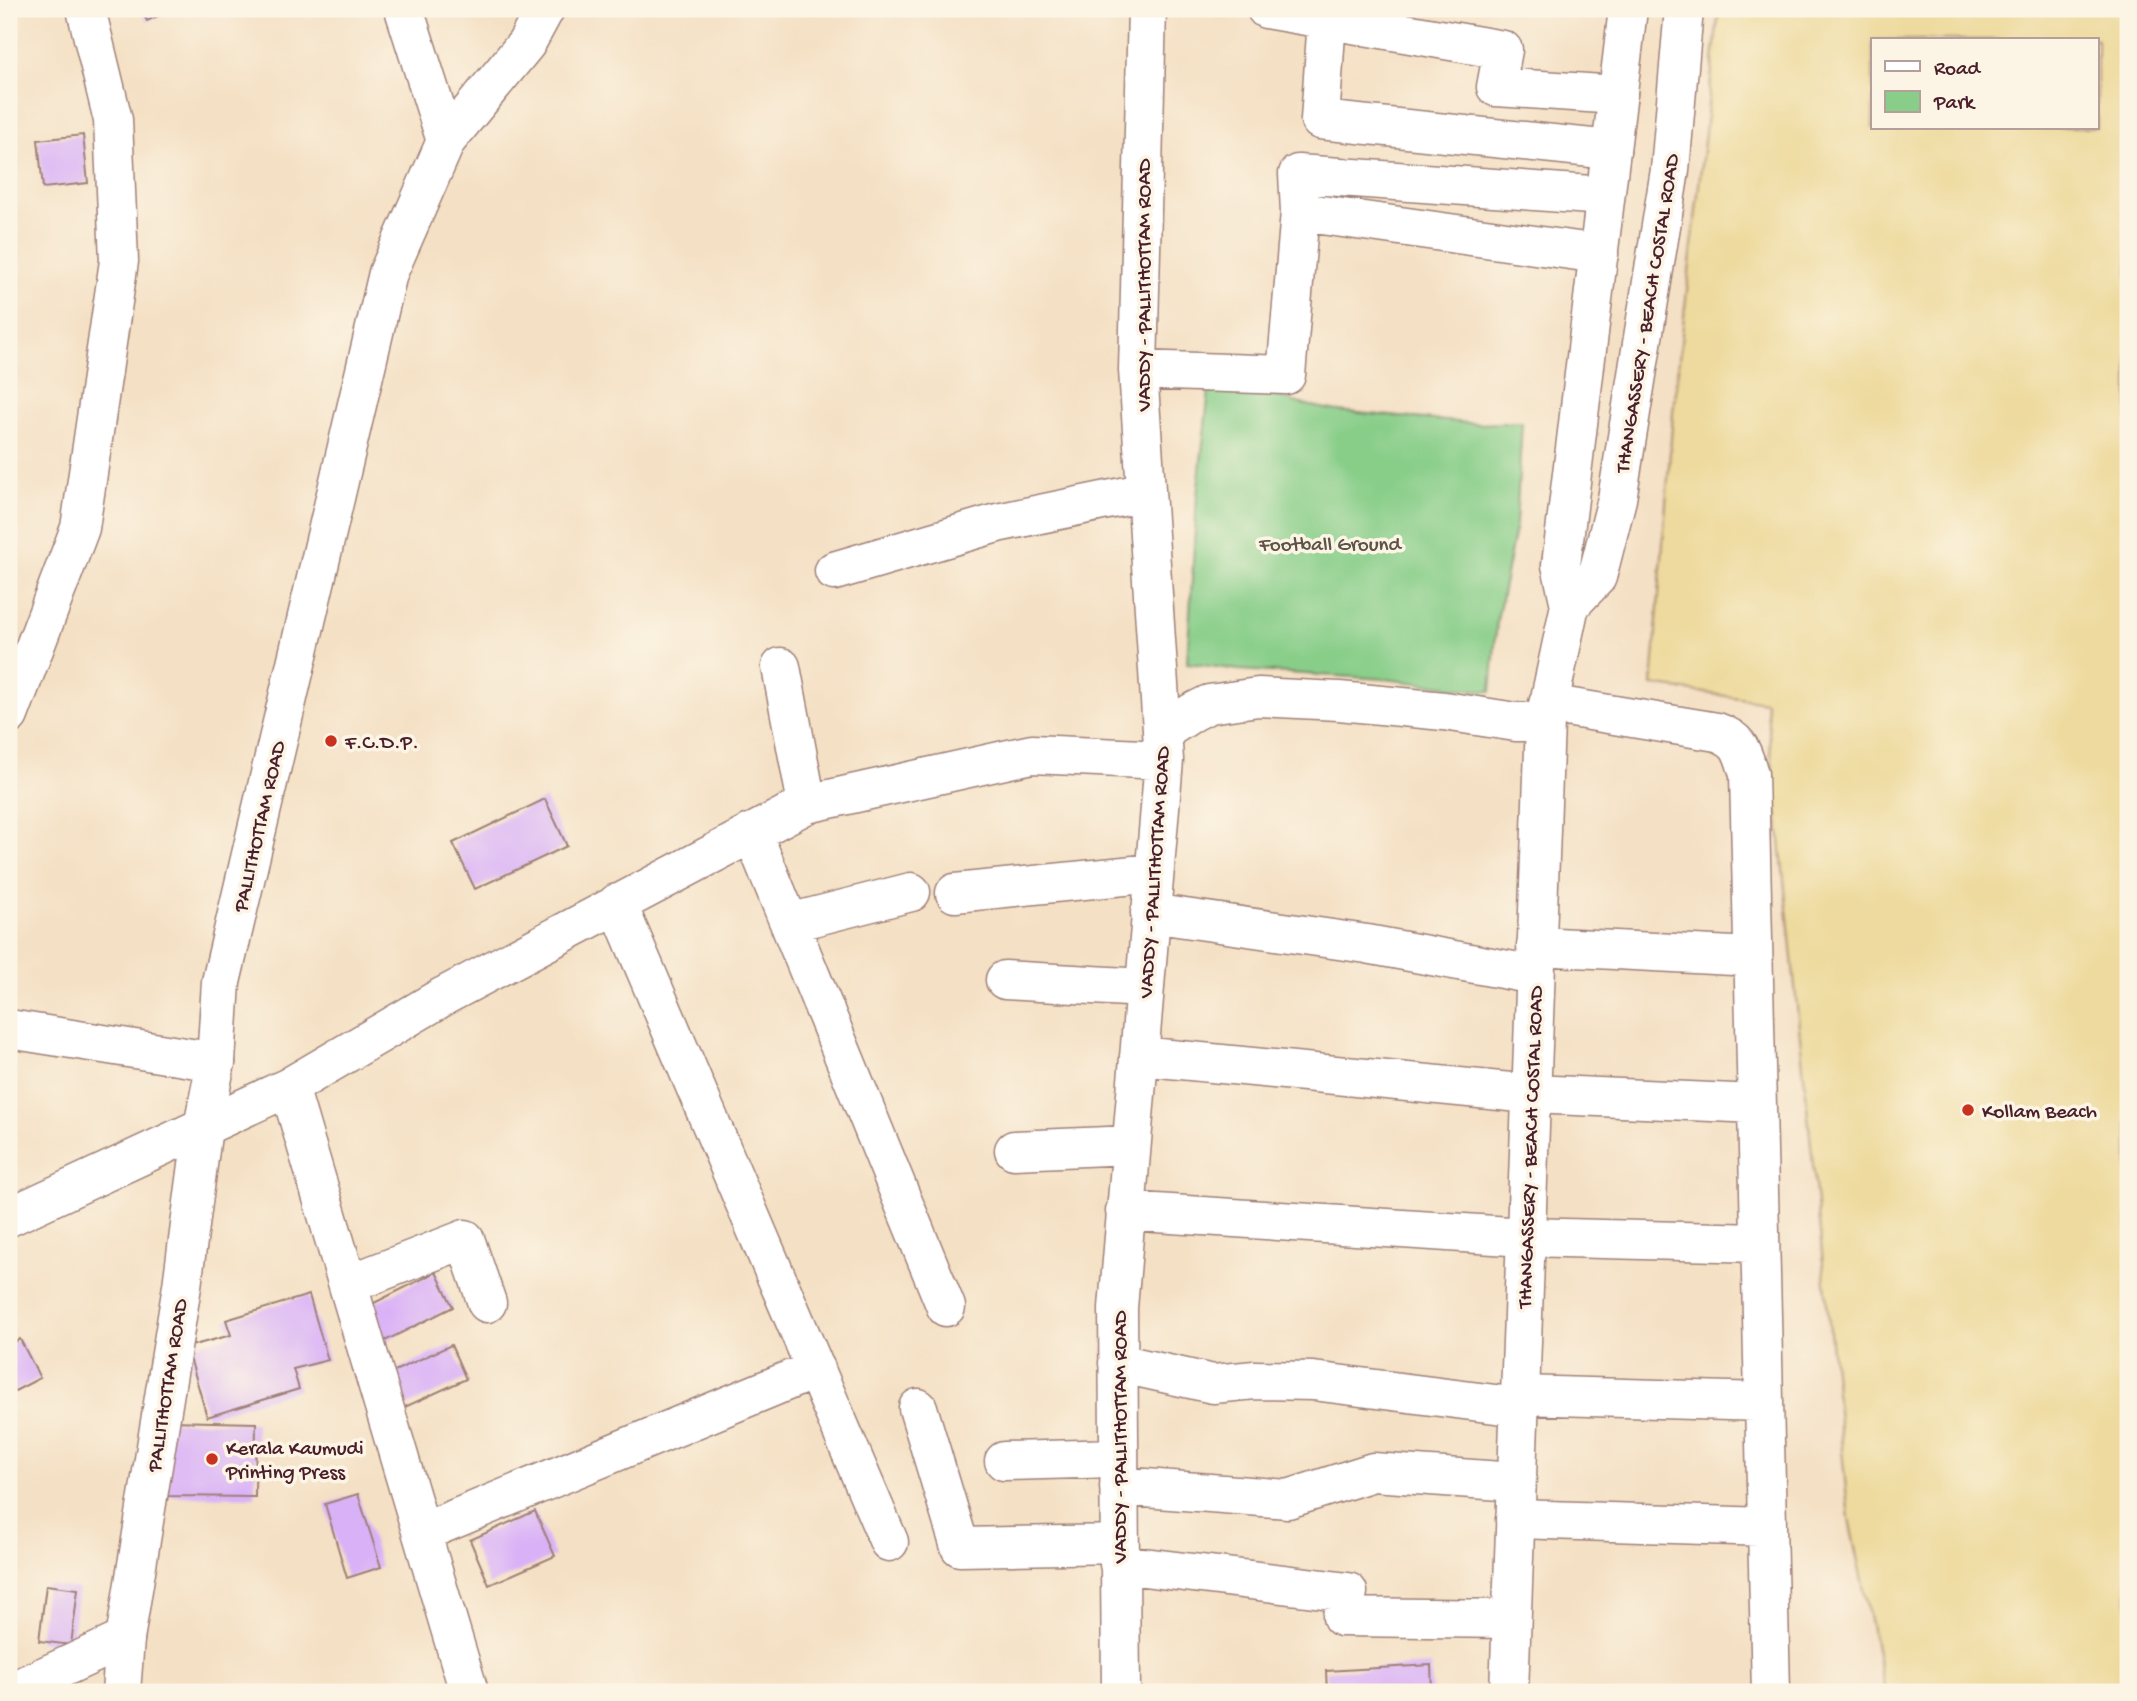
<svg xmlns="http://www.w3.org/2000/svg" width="2137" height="1701" font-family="'Gochi Hand',sans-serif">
<rect width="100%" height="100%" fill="#fcf5e5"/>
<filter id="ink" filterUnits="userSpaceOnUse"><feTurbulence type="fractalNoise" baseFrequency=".0143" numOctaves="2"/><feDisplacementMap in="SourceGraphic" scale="14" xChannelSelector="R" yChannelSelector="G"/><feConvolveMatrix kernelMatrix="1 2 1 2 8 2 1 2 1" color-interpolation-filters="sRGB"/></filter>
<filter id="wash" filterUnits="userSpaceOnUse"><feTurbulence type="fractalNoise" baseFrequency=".00686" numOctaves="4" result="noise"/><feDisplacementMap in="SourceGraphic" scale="28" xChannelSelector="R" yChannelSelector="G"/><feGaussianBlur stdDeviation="1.57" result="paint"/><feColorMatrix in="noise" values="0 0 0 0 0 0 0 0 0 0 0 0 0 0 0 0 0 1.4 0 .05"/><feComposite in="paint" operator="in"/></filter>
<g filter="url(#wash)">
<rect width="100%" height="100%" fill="#f4e0c4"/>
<!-- green -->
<path fill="#88ce89" stroke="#69765a" stroke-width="2" d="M1210,382L1245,386L1301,404L1337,411L1479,424L1522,422L1516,524L1497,620L1491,692L1385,679L1239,670L1187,663L1197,496Z"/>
<!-- sand -->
<path fill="#eeda9e" stroke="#9c7c64" stroke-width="2" fill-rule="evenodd" d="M1719,9H2128V1692H1885L1849,1519L1766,702L1652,685L1673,413ZM1873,40H2097V128H1873Z"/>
<g id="blocks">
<!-- building -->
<path fill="#d9b1f7" d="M141,9H173L147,21Z
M83,135L88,183L43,188L38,140Z
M545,799L567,846L475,889L453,843Z
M436,1272L453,1307L385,1341L368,1306Z
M309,1295L328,1360L293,1369L299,1389L207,1417L187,1347L231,1335L226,1320Z
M20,1339L40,1378L9,1394V1345Z
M451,1345L466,1379L392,1413L377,1379Z
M169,1421L256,1423L255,1497L168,1496Z
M358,1494L381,1567L347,1578L325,1504Z
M535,1511L555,1556L489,1585L470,1540Z
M46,1585L78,1589L71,1645L39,1641Z
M1431,1665L1432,1692H1327L1326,1671Z"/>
</g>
</g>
<g filter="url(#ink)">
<use href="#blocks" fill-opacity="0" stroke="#9f8078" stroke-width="2"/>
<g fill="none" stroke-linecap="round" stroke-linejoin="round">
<defs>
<path id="street" d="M404,9L446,141
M1266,9L1503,50L1496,87L1618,95
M1327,19L1320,120L1611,150
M1300,212L1298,174L1605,196
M1138,370L1286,375L1300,212L1599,254
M834,571L997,523L1146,492
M781,667L807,804
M1548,704L1717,732C1741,740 1742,752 1749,774L1771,1692
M9,715L80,528L119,261L113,120L86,9
M1162,732L1193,712L1209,704L1258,697L1339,701L1444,711L1516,722H1545
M752,832L946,1307
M955,893L1154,873
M617,903L889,1542
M1150,913L1367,944L1535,975
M789,923L911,892
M1536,946L1753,957
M1005,980L1145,988
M9,1029L216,1062
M1139,1056L1531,1094L1757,1104
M289,1087L469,1692
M1014,1150L1131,1145
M1125,1211L1525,1237L1760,1243
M9,1217L289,1087L444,996L807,804L1032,754L1164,760
M349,1284L465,1239L487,1303
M1118,1363L1213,1384L1255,1380L1313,1381L1519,1407
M1520,1395L1764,1402
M918,1408L960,1547L1119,1544
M1004,1461L1118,1458
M1119,1486L1288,1499L1373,1472L1516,1482
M1515,1519L1767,1527
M423,1532L816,1369
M1119,1564L1348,1592L1342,1617L1511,1619
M10,1692L125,1639
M1121,1692L1118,1308L1164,760L1138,370L1147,9"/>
<path id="secondary" d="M1570,605L1597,577L1617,499L1670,170L1684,9
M121,1692L125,1639L182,1286L203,1127L216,1062L221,982L388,273L446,141L526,44L545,9
M1509,1692L1545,722L1570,605L1561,565L1628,9"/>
</defs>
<!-- street casing -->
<use href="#street" stroke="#9f8078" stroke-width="41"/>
<!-- secondary casing -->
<use href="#secondary" stroke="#9f8078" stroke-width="41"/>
<!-- street -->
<use href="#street" stroke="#fff" stroke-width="38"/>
<!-- secondary -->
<use href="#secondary" stroke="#fff" stroke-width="38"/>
</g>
</g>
<!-- markers -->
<g fill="#c8321e" stroke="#fcf5e5" stroke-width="2.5">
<circle cx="331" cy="741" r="7"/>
<circle cx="1968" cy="1110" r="7"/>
<circle cx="212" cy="1459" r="7"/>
</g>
<g text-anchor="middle" stroke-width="7" stroke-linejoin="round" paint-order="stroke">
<!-- street labels -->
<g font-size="21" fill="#4a1f2b" stroke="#fcf5e5">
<text transform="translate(1143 285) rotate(-90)" y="7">VADDY - PALLITHOTTAM ROAD</text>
<text transform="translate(1646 313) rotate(-81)" y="7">THANGASSERY - BEACH COSTAL ROAD</text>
<text transform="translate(258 826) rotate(-77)" y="7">PALLITHOTTAM ROAD</text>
<text transform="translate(1153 872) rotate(-86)" y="7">VADDY - PALLITHOTTAM ROAD</text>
<text transform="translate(1529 1147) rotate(-88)" y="7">THANGASSERY - BEACH COSTAL ROAD</text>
<text transform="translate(166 1385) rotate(-81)" y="7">PALLITHOTTAM ROAD</text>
<text transform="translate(1119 1437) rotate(-90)" y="7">VADDY - PALLITHOTTAM ROAD</text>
</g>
<!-- park labels -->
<g font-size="21" fill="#5d5447" stroke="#fcf5e5">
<text x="1330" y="550">Football Ground</text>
</g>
<!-- poi labels -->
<g font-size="21" fill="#4a1f2b" stroke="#fcf5e5" text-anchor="start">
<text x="345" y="748">F.C.D.P.</text>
<text x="1982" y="1117">Kollam Beach</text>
<text x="226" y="1454">Kerala Kaumudi<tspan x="226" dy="24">Printing Press</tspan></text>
</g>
</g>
<!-- margin -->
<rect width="2137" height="1701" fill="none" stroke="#fcf5e5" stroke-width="35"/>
<!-- legend -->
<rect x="1871" y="38" width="228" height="91" fill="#fcf5e5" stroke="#b59f9b" stroke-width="2"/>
<rect x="1885" y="61" width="35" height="10" fill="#ffffff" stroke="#b59f9b" stroke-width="2"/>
<text x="1934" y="74" font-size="21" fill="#4a1f2b">Road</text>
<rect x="1885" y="91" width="35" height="21" fill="#88ce89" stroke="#b59f9b" stroke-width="2"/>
<text x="1934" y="108" font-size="21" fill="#4a1f2b">Park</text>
</svg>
